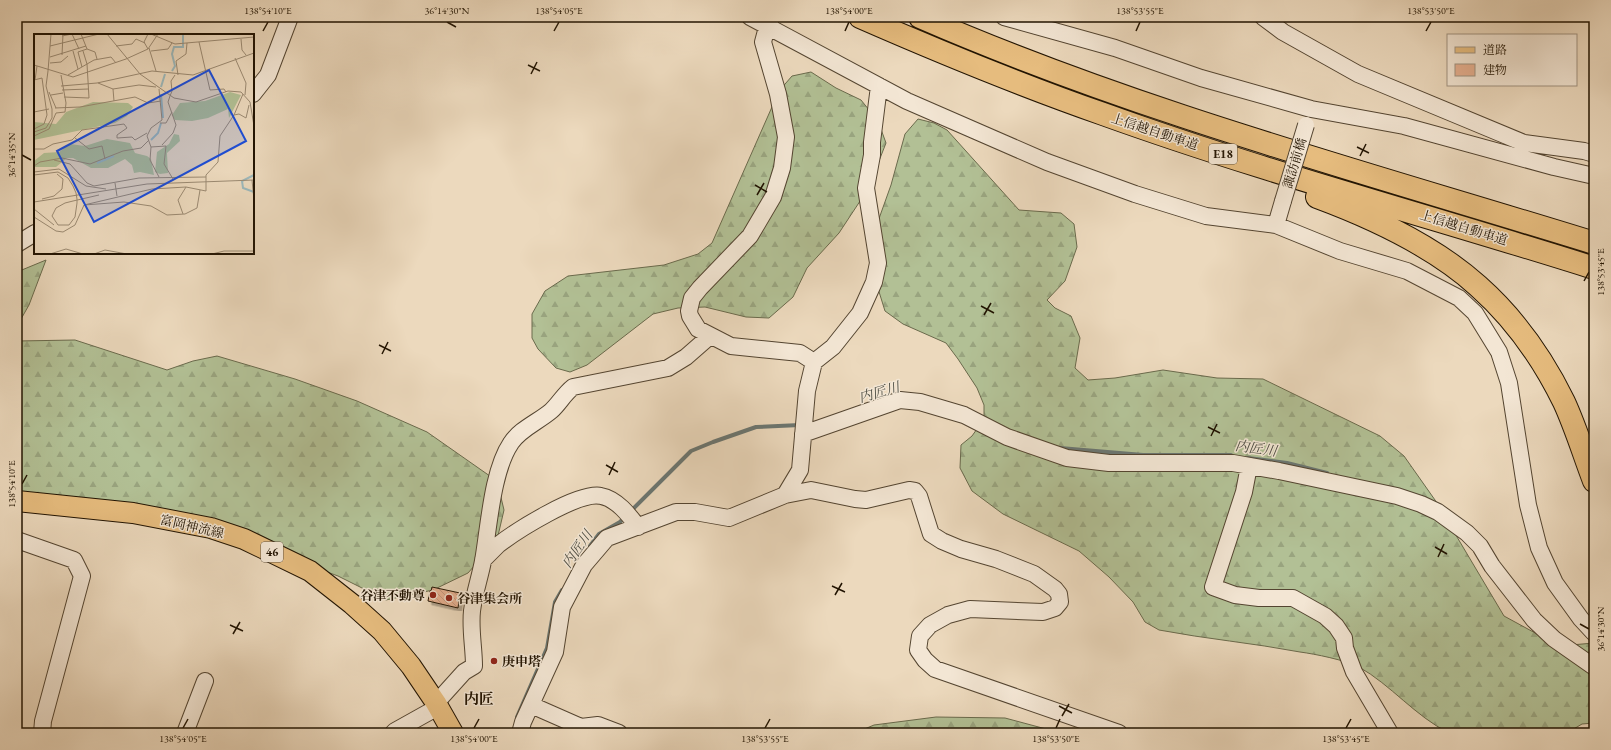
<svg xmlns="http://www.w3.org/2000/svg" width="1611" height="750" font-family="'EB Garamond','Noto Serif JP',serif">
<defs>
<pattern id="forest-firs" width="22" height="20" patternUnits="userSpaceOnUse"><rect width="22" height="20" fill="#b2c095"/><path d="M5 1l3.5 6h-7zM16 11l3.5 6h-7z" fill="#99a47f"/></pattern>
<pattern id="building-back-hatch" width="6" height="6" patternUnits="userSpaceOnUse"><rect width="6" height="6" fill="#e6b090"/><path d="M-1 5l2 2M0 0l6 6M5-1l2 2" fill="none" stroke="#c5967b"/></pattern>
<filter id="shadow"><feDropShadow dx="3.5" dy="3.5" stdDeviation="0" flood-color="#0004"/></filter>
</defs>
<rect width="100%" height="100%" fill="#ecd9bd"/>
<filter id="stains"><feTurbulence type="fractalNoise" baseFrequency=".005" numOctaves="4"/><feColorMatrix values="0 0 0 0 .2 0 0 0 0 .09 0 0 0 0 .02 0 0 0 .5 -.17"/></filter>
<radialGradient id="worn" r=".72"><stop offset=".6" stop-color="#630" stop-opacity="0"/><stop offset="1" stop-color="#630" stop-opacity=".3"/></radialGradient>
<!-- forest -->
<path fill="url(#forest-firs)" stroke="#6a6a4c" d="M811,72L836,88L861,100L878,121L886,143L868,189L839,233L807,268L793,297L769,318L746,317L705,307L678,308L653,314L587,365L570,372L556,368L538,349L532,338V314L545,291L568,276L664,265L698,254L712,243L779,91L792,76Z
M918,119L934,123L947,130L1019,210L1061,213L1074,224L1077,247L1065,281L1047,300L1055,308L1071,316L1080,338L1075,368L1088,380L1115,378L1163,370L1217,378L1263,379L1380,436L1404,456L1435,500L1504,616L1559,646L1594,643V723L1582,724L1567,733H1449C1415,716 1391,685 1359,667C1345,660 1315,654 1300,652C1253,643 1206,639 1159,630L1145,622L1133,602L1109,577L1079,551L1003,514L972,491L960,468L961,445L972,436L984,419V405L977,388L958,359L946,343L903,324L885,311L871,266V241L891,185L905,134Z
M46,260L29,305L17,326V272Z
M75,340L167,370L193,361L217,356L295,379L357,401L427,432L497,481L504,510L497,540L468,573L433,590L386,600L338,576L165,512L17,491V341Z
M936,717L1005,718L1061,733H855L874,725Z"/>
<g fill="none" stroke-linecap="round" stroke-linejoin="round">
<!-- stream -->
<path stroke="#6b7671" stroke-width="4" d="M1060,448L1143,455H1231
M1248,458L1287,463L1327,473
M631,511L691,451L713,442L756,427L800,425
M590,546L599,534L620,522L626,516
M517,717L547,648L555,602L562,590"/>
</g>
<!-- building -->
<path fill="url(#building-back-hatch)" stroke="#221402" filter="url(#shadow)" d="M432,587L460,593L458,608L428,601L430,591H431Z"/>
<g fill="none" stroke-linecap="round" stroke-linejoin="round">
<defs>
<path id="minor" d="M750,17L907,101L1047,162L1135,194L1206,216L1276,225L1340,251L1407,271L1459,298L1475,313L1499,352L1509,383L1528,505L1539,548L1555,583L1581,619L1594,633
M772,17L767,27L763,42L778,94L786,137L782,168L773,197L750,236L700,288L692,298L689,311L690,316L698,329L731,346L800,353L814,362
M1004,17L1115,48L1201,78L1311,109L1404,126L1554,167L1594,176
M1263,17L1283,32L1358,74L1524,143L1584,151L1594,154
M253,94L268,75L290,17
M1276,225L1283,201
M17,244L35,233
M803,434L900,400L920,402L964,415L1007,437L1067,458L1109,463H1233L1279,471L1397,496L1421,504L1438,512L1467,533L1480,546L1492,566L1534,620L1554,639L1594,667
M1249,466L1244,492L1213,587L1235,595L1259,598H1293L1325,616L1336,626L1344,638L1345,648L1354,672L1390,733
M785,495L811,490L855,499L866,500L909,490L915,491L919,496L931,534L942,541L961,549L996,559L1034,574L1055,589L1059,594L1060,602L1055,608L1043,612L970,609L948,615L930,625L920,636L918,650L925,660L935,669L1119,733
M17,540L74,560L82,576L43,721L42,733
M483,560C488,555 493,550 498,545C516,531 579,491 601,496C617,499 629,515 638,527
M436,703L464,672L474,666C474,648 470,629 472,611C474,594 480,577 483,561C489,527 492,471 511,443C520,429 538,422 551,411C559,404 564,394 573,387L668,368L686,357L710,336
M531,705L581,727L598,725L619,733
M185,733L205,681
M393,733L395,731L438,707
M520,733L523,722L555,652L562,607L584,565L607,538L676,512H695L729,518L785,495L800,470L807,391L814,362L833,347L860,313L874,282L878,263L866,188L872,155V142L879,86"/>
<path id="major" d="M17,501L133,513L211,528L244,539L310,571L352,604L382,631L411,666L436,703L453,733"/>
<path id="highway" d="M860,17C940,52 1020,85 1103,114C1264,172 1430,216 1594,268
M920,17C1138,112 1368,173 1594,243
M1317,197C1371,217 1435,247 1478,286C1514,318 1543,359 1564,402C1576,428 1584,455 1594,481"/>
</defs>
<!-- minor casing -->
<use href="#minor" stroke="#544531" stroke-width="18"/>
<!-- major casing -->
<use href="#major" stroke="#221402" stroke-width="22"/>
<!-- highway casing -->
<use href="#highway" stroke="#221402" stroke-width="24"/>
<!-- minor -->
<use href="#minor" stroke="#f3e6d4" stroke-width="16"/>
<!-- major -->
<use href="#major" stroke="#e6bc7e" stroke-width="20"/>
<!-- highway -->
<use href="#highway" stroke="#e6bc7e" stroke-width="22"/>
<defs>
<path id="minor-bridge" d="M1283,201L1306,125"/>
</defs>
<!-- minor-bridge casing -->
<use href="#minor-bridge" stroke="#544531" stroke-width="18" stroke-linecap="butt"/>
<!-- minor-bridge -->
<use href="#minor-bridge" stroke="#f3e6d4" stroke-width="16"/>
</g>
<!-- ticks -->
<path fill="none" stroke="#221402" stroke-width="1.5" d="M447,22L456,27M263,31L268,22M554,31L559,22M845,31L849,22M1136,31L1140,22M1426,31L1431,22M528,65L540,71M531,74L537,62M1357,147L1369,153M22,155L31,160M1360,156L1366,144M755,185L767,192M757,195L764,183M1584,281L1589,272M981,306L994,313M984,315L991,303M379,345L391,351M382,354L388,342M1208,427L1220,433M1211,436L1217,424M606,465L618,472M609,475L615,462M22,484L27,475M1435,547L1447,554M1438,557L1444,544M832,586L845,592M835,595L842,583M1580,624L1589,629M230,625L243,631M233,634L240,622M1059,706L1072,713M1062,716L1069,704M183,728L188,719M474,728L479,719M765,728L770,719M1056,728L1060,719M1346,728L1351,719"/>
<!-- markers -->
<g fill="#8f2418" stroke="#f3e6d4" stroke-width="1.5">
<circle cx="433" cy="595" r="4"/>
<circle cx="449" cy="598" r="4"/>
<circle cx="494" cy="661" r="4"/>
</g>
<g text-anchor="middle" stroke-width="3" stroke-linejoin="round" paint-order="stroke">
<!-- shield labels -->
<g fill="#f3e6d4" stroke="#615341" stroke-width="1">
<rect x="1209" y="144" width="28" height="20" rx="3"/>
<rect x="261" y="542" width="22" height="20" rx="3"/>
</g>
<g font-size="12" font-weight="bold" fill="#221402">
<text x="1223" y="158">E18</text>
<text x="272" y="556">46</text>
</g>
<!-- street labels -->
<g font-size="13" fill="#221402" stroke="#f3e6d4">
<text transform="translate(1155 131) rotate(18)" y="5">上信越自動車道</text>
<text transform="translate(1294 163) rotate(-73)" y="5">諏訪前橋</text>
<text transform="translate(1464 227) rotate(17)" y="5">上信越自動車道</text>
<text transform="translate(192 526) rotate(13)" y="5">富岡神流線</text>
</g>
<!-- poi labels -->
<g font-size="13" font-weight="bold" fill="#221402" stroke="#f3e6d4" text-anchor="start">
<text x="425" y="600" text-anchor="end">谷津不動尊</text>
<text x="457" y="603">谷津集会所</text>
<text x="502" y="666">庚申塔</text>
</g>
<!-- water labels -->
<g font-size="14" font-style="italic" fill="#4d4d43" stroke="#f3e6d4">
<text transform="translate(879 392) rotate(-16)" y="5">内匠川</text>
<text transform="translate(1256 448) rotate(8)" y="5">内匠川</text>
<text transform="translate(577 549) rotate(-55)" y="5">内匠川</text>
</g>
<!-- quarter labels -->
<g font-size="15" font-weight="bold" fill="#221402" stroke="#f3e6d4">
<text x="479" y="704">内匠</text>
</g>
</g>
<!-- overview -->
<g transform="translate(34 34)">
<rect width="220" height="220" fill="#ecd9bd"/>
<path d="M196,58L207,61L195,84L194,75L174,84L158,87L141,86L138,81L146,69L171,67ZM59,68L94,69L99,73L93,82L81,89L0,106V88L22,90L32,78ZM140,100L145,101L146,107L133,119L134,139L126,140L121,138L123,118L135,110ZM73,105L96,109L101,119L113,122L117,125L120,141L106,138L100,139L98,131L91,125L74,134H57L39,124H33L22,133H0V127L10,119L25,118L36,110L51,112Z" fill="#b2c095"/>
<path fill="none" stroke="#9cb8bb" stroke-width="2" d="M138,37L141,32L138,20L140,13H149V0M127,53L131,40M127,60L129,84M117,106L124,99L127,89M63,129L80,122M220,158L209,154L208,147L220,141"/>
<path fill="none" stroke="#9b8a72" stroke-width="1" d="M47,0L53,15L44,18L48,33M73,0L106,40L140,64L162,68L194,57L207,58L216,68L220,92M117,0L141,10L220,3M28,2L38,0L45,15M207,5L208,16L212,21M165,8L176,56L190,55L192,58M16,12L65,0M82,12L98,10L102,5L111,9M115,14L122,37M53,15L61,18L63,25M114,15L110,8L114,0M39,17L44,35M117,17L134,15L138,9M28,21L29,0M16,23L52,12M201,24L212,49L211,61M92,25L114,15L124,0M16,29L27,28L34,22M0,31L39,43L92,25M14,37L17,0M34,41L60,26L77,23L82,29M144,41L142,27L152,20L153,9M0,46L8,44L13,81L10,90L0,95M1,46L3,32M64,49L79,55L105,51L122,53M27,52L63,49L118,37L159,41L220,19M79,55L80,67M125,55L128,86L117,94L113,102L117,113L116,126L125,143M28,56L54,55M15,58L22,74M17,61L29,59M136,62L138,57L137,47L141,41M30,63L55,64L53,30L49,17M21,74L46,73L101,63L114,69L127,67M0,78L15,75M200,81L205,80L212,84L215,71M126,89H132L138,78M0,98L12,94L18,84V75L12,52L14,37M0,102L15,95L22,79L31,78L32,69L27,41M41,104L55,115L68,112L71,125M128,111L139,99L142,91L134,68L136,62M117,113L132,112L130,130L139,145M0,115H10L19,110L38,106L48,96L90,90L93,94L83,101V104L98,103L101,106L113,99M20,126L36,130L53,149L60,152L105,144L172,143M0,132L6,128L28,124L56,130L89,117L107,114L115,106M0,138L25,135L52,152L72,155M0,141L24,138L34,144L39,152L42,159L43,165V169L41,183L35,191H24L18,182L22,174L31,169L39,167L65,161M218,146L220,166M81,149L83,162M8,165L20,162L28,155L29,145L23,140M0,168L113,150L220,146M50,171L118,155L152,153L172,157V141L184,128L186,102L200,81L209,60M50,171L90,168L117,172L133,181L151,180L163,174L166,156M0,175L20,191M149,180L144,166L152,153M0,183L22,197L29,198L41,191L50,171M16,220L32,215L49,220M60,220L71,216L93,220M178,220L190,217H220"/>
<path fill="#1d4ed8" fill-opacity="0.15" stroke="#1d4ed8" stroke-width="2" d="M175,36L212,107L60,188L23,117Z"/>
<rect width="220" height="220" fill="none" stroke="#221402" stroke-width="2"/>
</g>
<!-- margin -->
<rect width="1611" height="750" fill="none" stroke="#ecd9bd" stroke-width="44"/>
<!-- legend -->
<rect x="1447" y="34" width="130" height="52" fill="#f3e6d4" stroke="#9f9280"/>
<rect x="1455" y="47" width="20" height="6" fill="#e6bc7e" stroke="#9f9280"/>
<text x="1483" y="54" font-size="12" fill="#221402">道路</text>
<rect x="1455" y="64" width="20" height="12" fill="#e6b090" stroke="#9f9280"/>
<text x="1483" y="74" font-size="12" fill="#221402">建物</text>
<rect x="22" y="22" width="1567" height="706" fill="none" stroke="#221402" stroke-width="1.5"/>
<g font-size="10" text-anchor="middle" fill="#221402">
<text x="268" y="14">138°54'10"E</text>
<text x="447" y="14">36°14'30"N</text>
<text x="559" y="14">138°54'05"E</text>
<text x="849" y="14">138°54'00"E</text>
<text x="1140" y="14">138°53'55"E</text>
<text x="1431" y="14">138°53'50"E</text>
<text transform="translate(11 155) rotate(-90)" y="4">36°14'35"N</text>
<text transform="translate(1600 272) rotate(-90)" y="4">138°53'45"E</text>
<text transform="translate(11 484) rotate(-90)" y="4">138°54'10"E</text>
<text transform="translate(1600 629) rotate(-90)" y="4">36°14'30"N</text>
<text x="183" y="742">138°54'05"E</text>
<text x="474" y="742">138°54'00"E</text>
<text x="765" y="742">138°53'55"E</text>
<text x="1056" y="742">138°53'50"E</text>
<text x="1346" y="742">138°53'45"E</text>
</g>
<rect width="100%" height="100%" filter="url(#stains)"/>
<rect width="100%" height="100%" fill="url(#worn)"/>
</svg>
